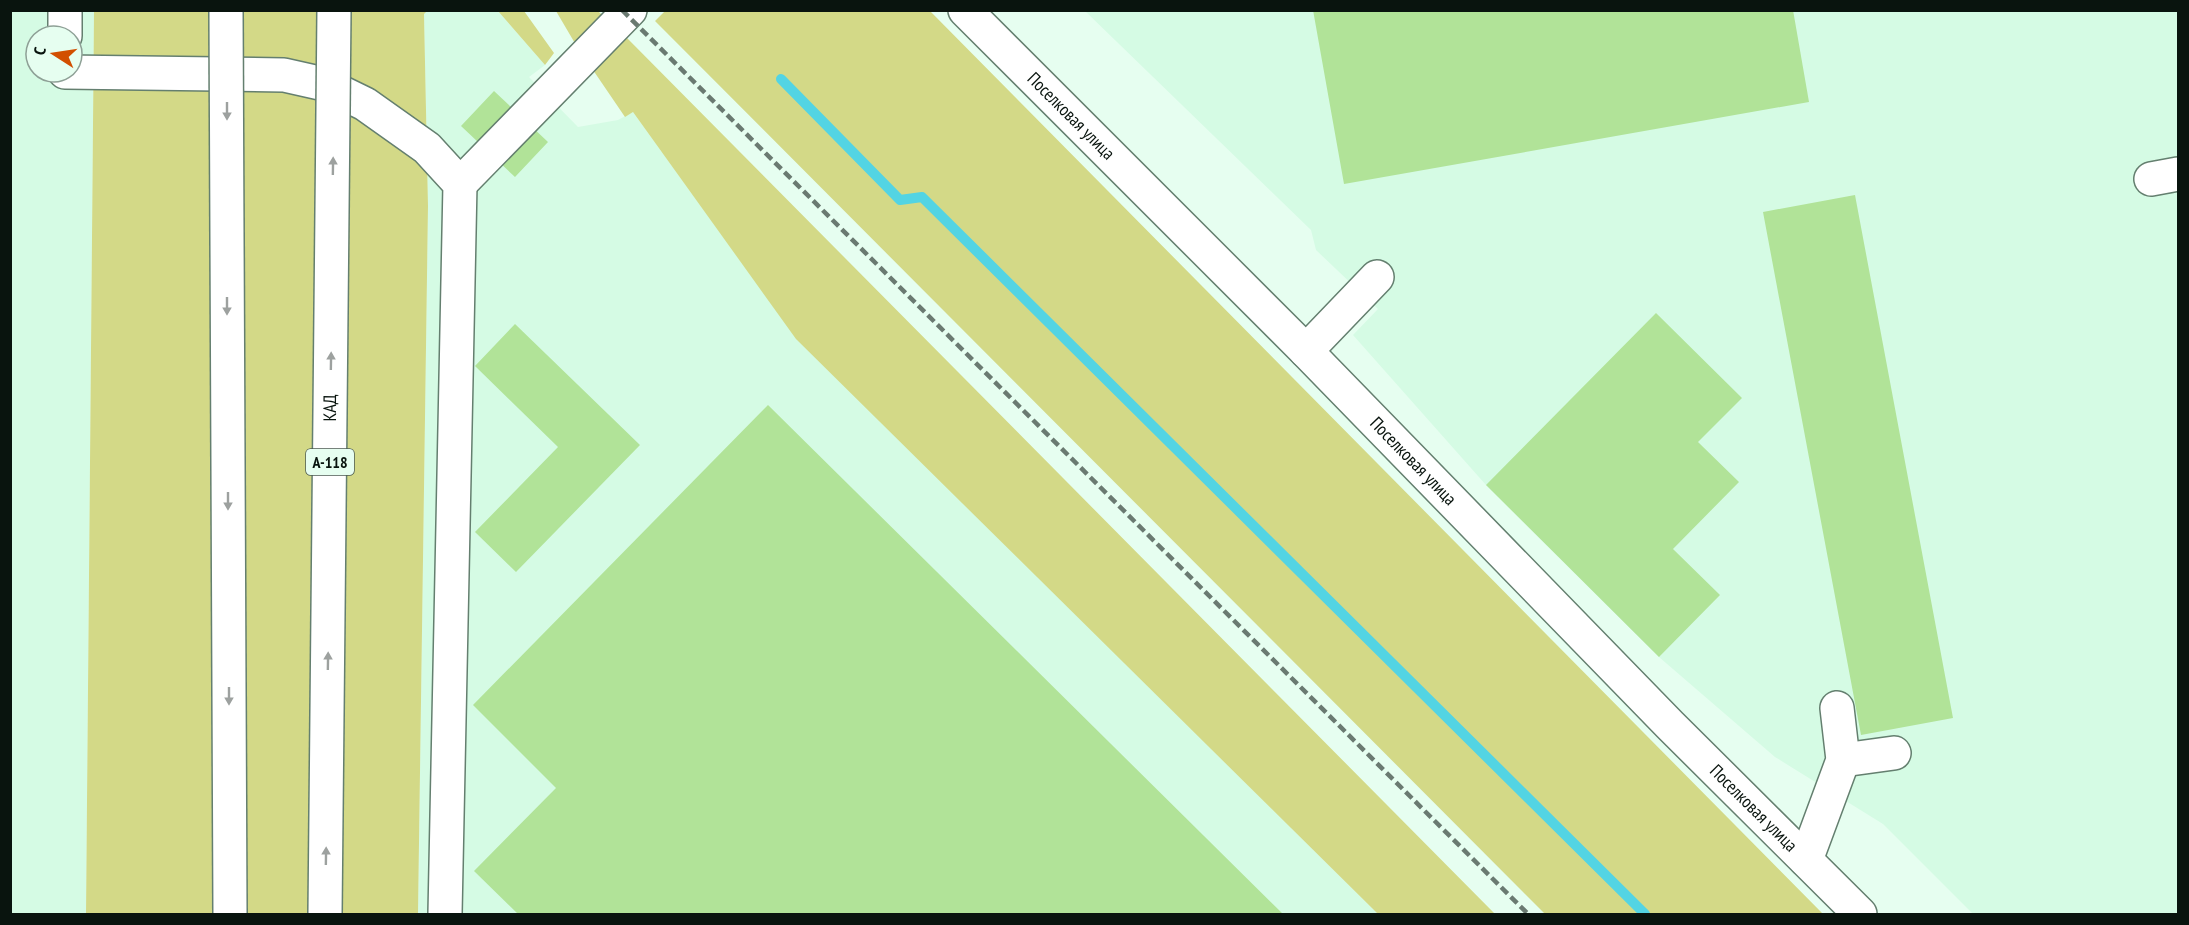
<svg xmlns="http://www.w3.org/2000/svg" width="2189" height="925" font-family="'PT Sans Narrow',sans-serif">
<rect width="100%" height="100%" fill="#e6fef0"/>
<!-- built -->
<path fill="#d5fbe4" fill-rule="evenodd" d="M427,10L498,11L545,65L529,77L578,127L618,120L633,112L796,338L1378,914H418L428,206L424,14Z
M10,11H94L86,914H11ZM36,36H72V72H36Z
M1085,11H2178V914H1973L1883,824L1775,757L1659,657L1486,485L1353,335L1378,309L1316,250L1311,230Z"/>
<!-- green -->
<path fill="#d3d987" d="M94,11H427L424,14L428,206L418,914H86Z
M498,11H524L554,53L545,65Z
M556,11H598L602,15L576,45Z
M665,11H930L1823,914H1545L655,21Z
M627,38L1495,914H1378L796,339L633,112L625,117L593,70Z"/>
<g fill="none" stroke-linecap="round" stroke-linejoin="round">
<!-- stream -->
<path stroke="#53d4e3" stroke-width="10" d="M781,79L900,200L922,197L1645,914"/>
</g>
<!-- building -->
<path fill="#b1e398" d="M1313,10H1793L1809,102L1344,184Z
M494,91L548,142L515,177L461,126Z
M1855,195L1953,718L1861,735L1763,212Z
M1656,313L1742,398L1698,442L1739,482L1673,549L1720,595L1659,657L1486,485Z
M515,324L640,445L516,572L475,532L558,447L475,366Z
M768,405L1283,914H518L474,871L556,788L473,705Z"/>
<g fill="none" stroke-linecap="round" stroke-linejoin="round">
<defs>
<g id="minor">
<path id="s1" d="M965,10L1306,351L1670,725L1860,914"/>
<path d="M65,36V10"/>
<path d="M65,72L284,75L324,84L365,104L427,148L460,184L445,914"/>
<path d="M2151,179L2178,174"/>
<path d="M460,184L630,10"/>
<path d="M1306,351L1377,277"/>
<path d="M1843,760L1894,753"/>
<path d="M1806,860L1843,760L1837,708"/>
</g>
</defs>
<!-- minor casing -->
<use href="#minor" stroke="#647f6f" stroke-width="36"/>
<!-- minor -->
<use href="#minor" stroke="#fff" stroke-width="33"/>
<!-- rail -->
<path stroke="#6a7a71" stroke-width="4.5" stroke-dasharray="9 4.5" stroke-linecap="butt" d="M622,10L1528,914"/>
<defs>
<g id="highway-bridge">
<path d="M226,10L230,914"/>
<path id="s2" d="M325,914L334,10"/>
</g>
</defs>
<!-- highway-bridge casing -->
<use href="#highway-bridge" stroke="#647f6f" stroke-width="36" stroke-linecap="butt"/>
<!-- highway-bridge -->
<use href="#highway-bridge" stroke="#fff" stroke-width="33"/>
</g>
<!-- one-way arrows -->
<defs><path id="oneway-solid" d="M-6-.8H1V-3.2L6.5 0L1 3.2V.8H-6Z" transform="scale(1.5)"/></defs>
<g fill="#9da19f">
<use href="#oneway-solid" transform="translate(227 111) rotate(90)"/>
<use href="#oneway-solid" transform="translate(333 166) rotate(-89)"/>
<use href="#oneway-solid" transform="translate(227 306) rotate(90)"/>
<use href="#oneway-solid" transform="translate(331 361) rotate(-89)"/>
<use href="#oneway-solid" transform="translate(228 501) rotate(90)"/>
<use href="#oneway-solid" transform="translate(328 661) rotate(-89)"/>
<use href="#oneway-solid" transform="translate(229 696) rotate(90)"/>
<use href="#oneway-solid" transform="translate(326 856) rotate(-89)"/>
</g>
<g text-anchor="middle" stroke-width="4.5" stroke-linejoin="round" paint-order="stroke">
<!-- shield labels -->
<rect fill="#e6fef0" stroke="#4b5a52" stroke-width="1.5" x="306" y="449" width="48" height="26" rx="4.5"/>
<g font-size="16" font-weight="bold" fill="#09140e">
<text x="330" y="468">А-118</text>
</g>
<!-- street labels -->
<g font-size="18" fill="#09140e" stroke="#e6fef0">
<text dy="6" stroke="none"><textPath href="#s1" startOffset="150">Поселковая улица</textPath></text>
<text dy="6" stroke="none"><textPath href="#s2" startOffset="506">КАД</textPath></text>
<text dy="6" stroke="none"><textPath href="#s1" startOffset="636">Поселковая улица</textPath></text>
<text dy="6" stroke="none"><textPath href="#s1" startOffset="1122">Поселковая улица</textPath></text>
</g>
</g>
<!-- border -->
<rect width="2189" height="925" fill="none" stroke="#09140e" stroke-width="24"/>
<!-- north arrow -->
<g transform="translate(54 54) rotate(282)"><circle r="28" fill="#e6fef0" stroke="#8ea096" stroke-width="1.5"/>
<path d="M0-4.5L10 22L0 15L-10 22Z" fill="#d24f00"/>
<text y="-9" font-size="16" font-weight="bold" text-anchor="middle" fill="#09140e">С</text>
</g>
</svg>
